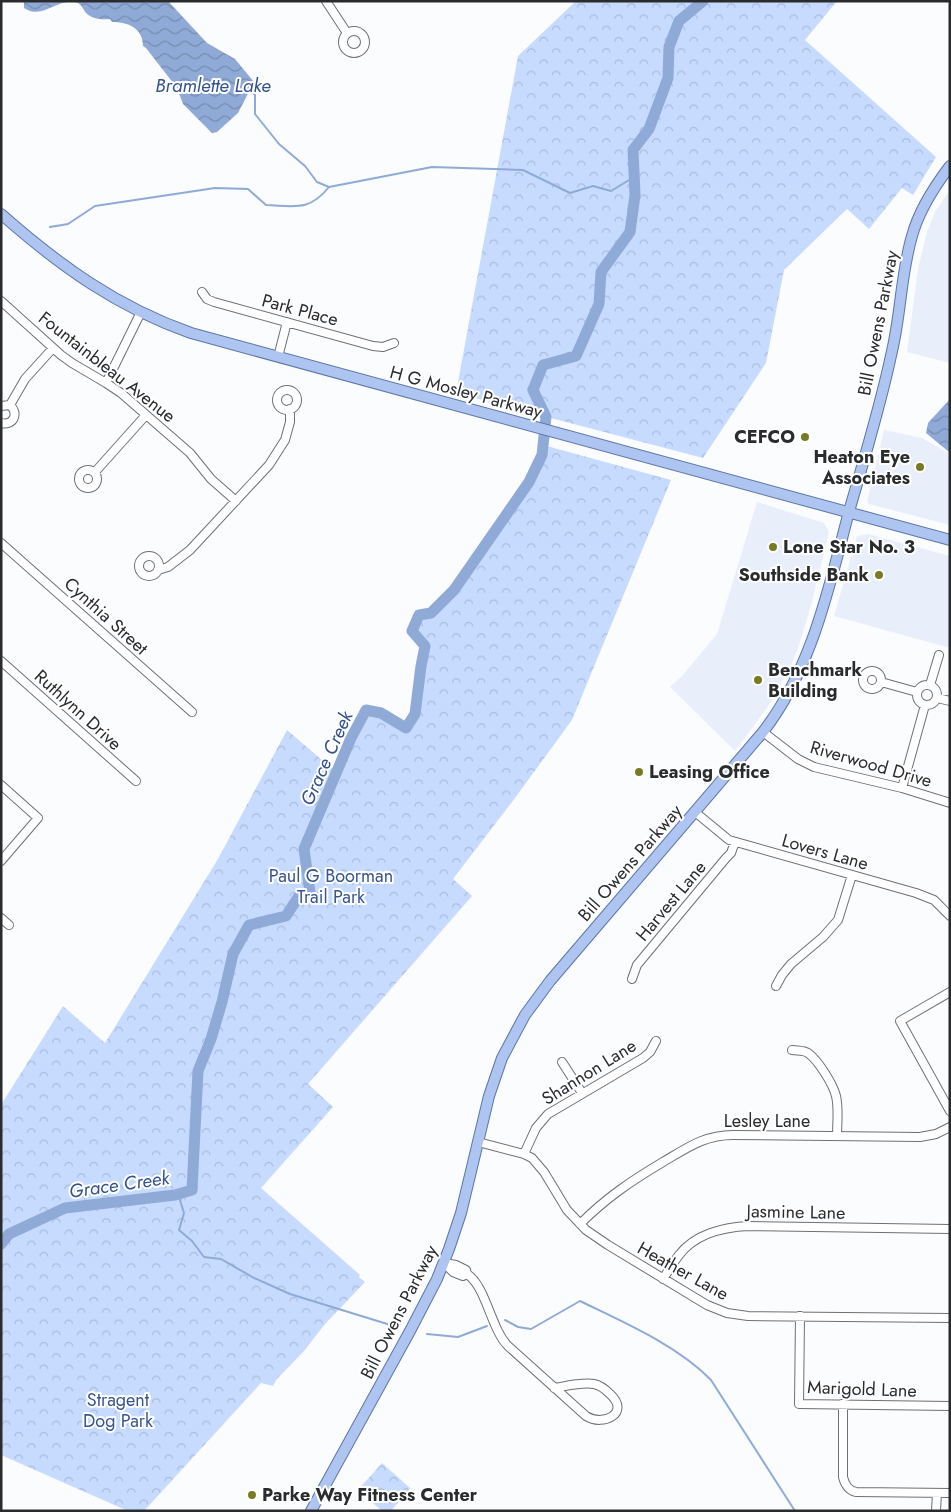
<svg xmlns="http://www.w3.org/2000/svg" width="951" height="1512" font-family="Jost,sans-serif">
<defs>
<pattern id="forest-crowns" width="20" height="18" patternUnits="userSpaceOnUse" patternTransform="scale(1.25)"><rect width="20" height="18" fill="#c6dbff"/><path d="M2 6a3 3 0 1 1 6 0M12 15a3 3 0 1 1 6 0" fill="none" stroke="#aabcdb"/></pattern>
<pattern id="water-waves" width="16" height="10" patternUnits="userSpaceOnUse" patternTransform="scale(1.25)"><rect width="16" height="10" fill="#90aad7"/><path d="M0 5q4-4 8 0t8 0" fill="none" stroke="#768baf"/></pattern>
</defs>
<rect width="100%" height="100%" fill="#fafcfe"/>
<!-- built -->
<path fill="#e9effa" d="M950,190V363L907,352L918,269L927,232L935,212Z
M884,430L922,438L950,454V525L869,504L867,502Z
M757,502L824,523L829,532L811,606L800,642L794,659L777,692L767,708L735,751L670,687L682,676L717,634Z
M868,534L950,556V648L834,616L857,536Z"/>
<!-- forest -->
<path fill="url(#forest-crowns)" d="M576,1H837L805,40L936,157L913,195L902,188L869,229L847,209L784,270L766,363L703,458L456,393L518,56Z
M543,445L671,480L572,720L512,802L453,879L472,896L308,1084L333,1107L261,1188L360,1275L359,1277L365,1282L325,1324L304,1351L276,1380L273,1386L261,1383L144,1511H128L1,1455V1105L63,1006L105,1043L218,859L287,730L337,773L351,738L366,710L381,713L407,728L415,714L421,666L425,646L412,631L419,615L431,613L454,590L529,482L542,455Z
M382,1463L410,1488L391,1511H382L358,1490Z"/>
<!-- water -->
<path fill="url(#water-waves)" d="M24,1H168L207,43L235,59L254,82L238,113L217,132L212,133L183,104L177,88L146,48L143,46C143,28 128,22 112,22L110,19C103,20 93,19 87,14C82,9 82,2 73,2C55,0 42,20 24,8Z
M950,399V451L949,452L926,433L928,423Z"/>
<g fill="none" stroke-linecap="round" stroke-linejoin="round">
<!-- stream -->
<path stroke="#90aad7" stroke-width="2" d="M250,90L255,95V114L279,144L305,166L317,182L329,187
M50,227L68,224L95,206L215,188L248,189L266,205C294,206 309,212 329,187L432,167L523,170L570,193L593,186L611,191L634,177
M185,1192L180,1200L184,1213L179,1230L192,1241L204,1257L221,1259L254,1278L290,1294L397,1327
M505,1320L518,1327L531,1329L580,1301C623,1322 677,1345 711,1380L795,1511
M427,1334L458,1337L487,1326"/>
<!-- river -->
<path stroke="#90aad7" stroke-width="11" d="M1,1244L9,1234L65,1208L175,1195L192,1190L198,1071L211,1039L222,1002L233,954L249,925L286,916L299,896L310,892L304,849L351,738L366,710L381,713L406,728L415,714L421,666L425,646L412,631L419,615L431,613L454,590L529,482L542,455L546,417L533,390L543,365L576,356L599,304L601,272L630,232L635,195L633,150L649,129L668,78L669,47L679,21L703,1"/>
<defs>
<path id="minor" d="M326,1L347,33
M343 42a11 11 0 1 1 22 0a11 11 0 1 1-22 0Z
M202,292L207,299L214,302L373,346L383,347L394,343
M1,301L61,355L72,363L106,383L121,393L190,453L211,479L236,501
M278,357L287,322
M106,383L141,312
M277 400a10 10 0 1 1 20 0a10 10 0 1 1-20 0Z
M10,405L25,379L53,348
M1,406L10,405C19,413 14,426 1,423
M79 479a9 9 0 1 1 18 0a9 9 0 1 1-18 0Z
M95,472L146,415
M1,543L192,712
M139 566a10 10 0 1 1 20 0a10 10 0 1 1-20 0Z
M158,570L168,567L190,550L269,465L285,440L290,422V409
M1,661L136,781
M863 680a9 9 0 1 1 18 0a9 9 0 1 1-18 0Z
M881,682L917,692
M917 695a10 10 0 1 1 20 0a10 10 0 1 1-20 0Z
M930,685L939,655
M937,698L950,701
M763,732L798,759L814,767L902,788L950,803
M1,785L38,818L1,861
M902,788L925,705
M695,812L729,840L916,893L934,900L950,916
M1,918L9,925
M632,979L637,965L726,858L731,853L735,842
M776,986L782,975L791,964L823,937L838,920L852,875
M950,992L900,1021L950,1111
M792,1050C798,1051 803,1050 808,1053C818,1060 833,1084 836,1096C839,1109 837,1123 837,1136
M562,1062L582,1093
M478,1142L524,1154L532,1158L544,1172L567,1210L586,1230L608,1245L707,1305L727,1313L748,1316L950,1318
M524,1154L536,1128L548,1114L643,1058L650,1052L656,1041
M580,1224C606,1198 631,1181 663,1162C687,1148 704,1135 733,1135L920,1137L936,1134L950,1127
M444,1263L456,1265L466,1270L467,1274L463,1276L453,1272Z
M467,1274C486,1286 491,1329 508,1346L586,1416C603,1427 631,1413 610,1394C605,1389 600,1385 594,1384C581,1382 567,1386 554,1388
M663,1279C668,1271 673,1263 679,1255C695,1234 724,1227 749,1226L950,1229
M800,1316L799,1404L950,1406
M843,1404V1477C845,1485 848,1490 856,1492L950,1493
M936,1511L937,1493"/>
<path id="major" d="M1,214C60,266 117,307 191,333L950,540
M311,1511L410,1331L437,1279L449,1249L461,1213L489,1096L502,1058L525,1015L550,981L763,732C813,667 829,586 850,508C865,456 881,404 892,351C901,313 901,273 912,236C919,210 934,187 950,166"/>
</defs>
<!-- minor casing -->
<use href="#minor" stroke="#6d7074" stroke-width="10"/>
<!-- major casing -->
<use href="#major" stroke="#5c76a5" stroke-width="12"/>
<!-- minor -->
<use href="#minor" stroke="#fff" stroke-width="8"/>
<!-- major -->
<use href="#major" stroke="#adc5f0" stroke-width="10"/>
</g>
<!-- markers -->
<g fill="#777b24" stroke="#fff" stroke-width="2">
<circle cx="805" cy="437" r="5"/>
<circle cx="920" cy="467" r="5"/>
<circle cx="773" cy="547" r="5"/>
<circle cx="879" cy="575" r="5"/>
<circle cx="758" cy="680" r="5"/>
<circle cx="639" cy="772" r="5"/>
<circle cx="252" cy="1495" r="5"/>
</g>
<g text-anchor="middle" stroke-width="4" stroke-linejoin="round" paint-order="stroke">
<!-- street labels -->
<g font-size="18" fill="#2a2b2d" stroke="#fff">
<text transform="translate(300 310) rotate(15)" y="6">Park Place</text>
<text transform="translate(878 323) rotate(-79)" y="6">Bill Owens Parkway</text>
<text transform="translate(107 367) rotate(38)" y="6">Fountainbleau Avenue</text>
<text transform="translate(466 392) rotate(15)" y="6">H G Mosley Parkway</text>
<text transform="translate(106 616) rotate(42)" y="6">Cynthia Street</text>
<text transform="translate(78 710) rotate(42)" y="6">Ruthlynn Drive</text>
<text transform="translate(871 764) rotate(16)" y="6">Riverwood Drive</text>
<text transform="translate(825 852) rotate(16)" y="6">Lovers Lane</text>
<text transform="translate(630 863) rotate(-49)" y="6">Bill Owens Parkway</text>
<text transform="translate(671 901) rotate(-50)" y="6">Harvest Lane</text>
<text transform="translate(589 1072) rotate(-32)" y="6">Shannon Lane</text>
<text x="767" y="1127">Lesley Lane</text>
<text transform="translate(796 1212) rotate(1)" y="6">Jasmine Lane</text>
<text transform="translate(683 1271) rotate(29)" y="6">Heather Lane</text>
<text transform="translate(399 1312) rotate(-63)" y="6">Bill Owens Parkway</text>
<text transform="translate(862 1389) rotate(2)" y="6">Marigold Lane</text>
</g>
<!-- poi labels -->
<g font-size="18" font-weight="bold" fill="#2a2b2d" stroke="#fff" text-anchor="start">
<text x="795" y="443" text-anchor="end">CEFCO</text>
<text x="910" y="463" text-anchor="end">Heaton Eye<tspan x="910" dy="21">Associates</tspan></text>
<text x="783" y="553">Lone Star No. 3</text>
<text x="869" y="581" text-anchor="end">Southside Bank</text>
<text x="768" y="676">Benchmark<tspan x="768" dy="21">Building</tspan></text>
<text x="649" y="778">Leasing Office</text>
<text x="262" y="1501">Parke Way Fitness Center</text>
</g>
<!-- park labels -->
<g font-size="18" fill="#35558f" stroke="#fff">
<text x="331" y="882">Paul G Boorman<tspan x="331" dy="21">Trail Park</tspan></text>
<text x="118" y="1406">Stragent<tspan x="118" dy="21">Dog Park</tspan></text>
</g>
<!-- water labels -->
<g font-size="19" font-style="italic" fill="#32528c" stroke="#fff">
<text x="213" y="92">Bramlette Lake</text>
<text transform="translate(326 758) rotate(-66)" y="7">Grace Creek</text>
<text transform="translate(119 1184) rotate(-8)" y="7">Grace Creek</text>
</g>
</g>
<!-- border -->
<rect width="951" height="1512" fill="none" stroke="#2a2b2d" stroke-width="5"/>
</svg>
